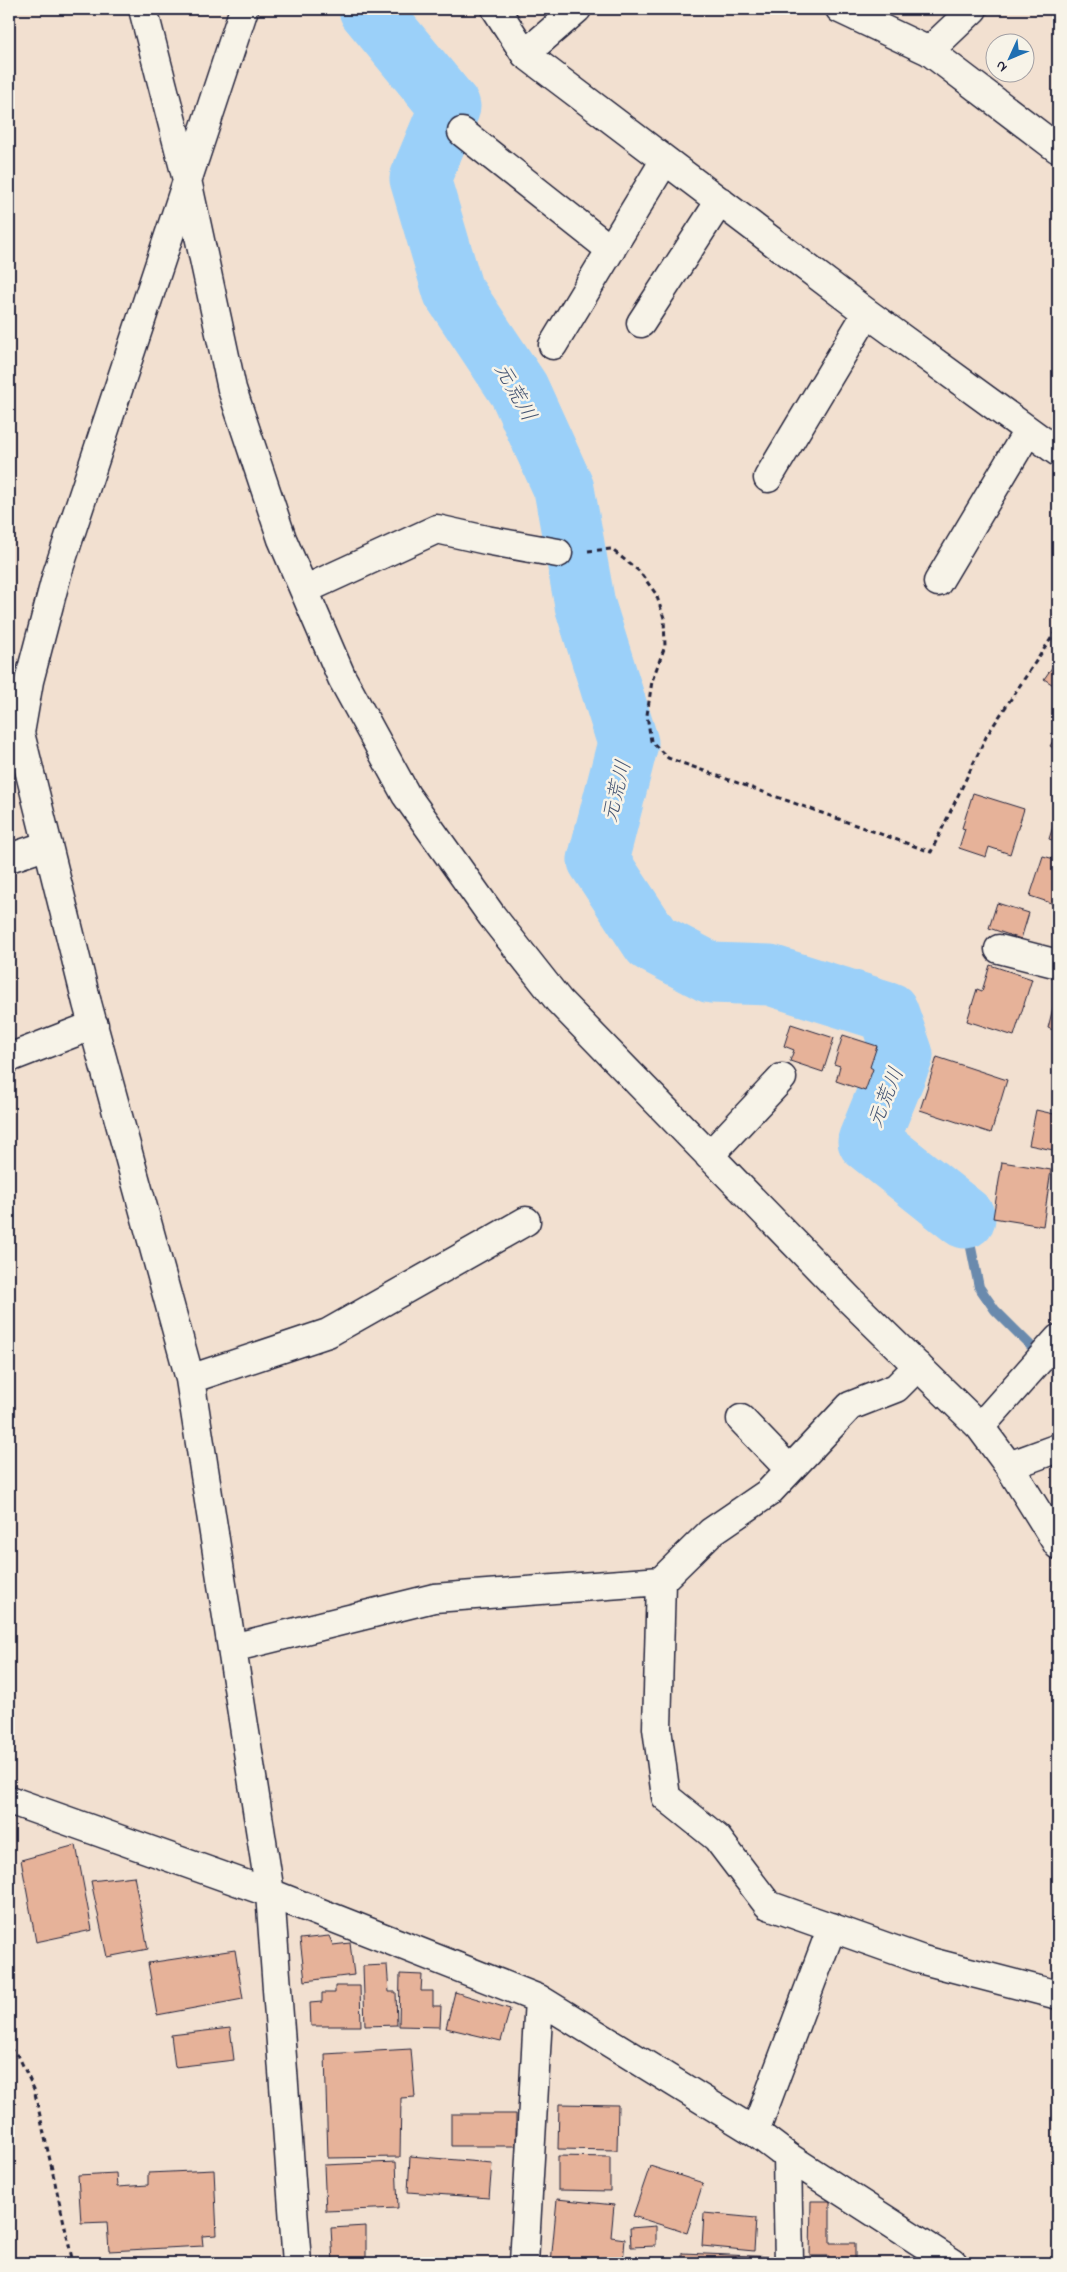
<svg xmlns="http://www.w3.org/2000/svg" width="1067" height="2272" font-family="'Indie Flower','Klee One',sans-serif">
<rect width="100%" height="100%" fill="#f2e0d0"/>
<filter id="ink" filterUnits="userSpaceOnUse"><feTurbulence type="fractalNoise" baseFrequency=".02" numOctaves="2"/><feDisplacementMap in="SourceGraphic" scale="10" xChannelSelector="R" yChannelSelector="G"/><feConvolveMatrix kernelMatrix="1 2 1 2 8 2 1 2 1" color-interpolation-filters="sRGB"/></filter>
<g filter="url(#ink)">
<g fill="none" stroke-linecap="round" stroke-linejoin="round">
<!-- stream -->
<path stroke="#6b8aad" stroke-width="10" d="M965,1218L979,1287L995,1310L1035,1350L1058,1361"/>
<!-- river -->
<path stroke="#9bd0f9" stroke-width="61" d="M369,9L450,107L420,179L453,291L519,390L564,489L585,605L628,743L598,860L652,942L711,973L770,975L888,1012L903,1055L868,1141L965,1218"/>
</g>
<!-- building -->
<path fill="#e6b299" stroke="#22223b" d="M1058,659V688L1044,679Z
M1058,733V751L1050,746Z
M973,793L1024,809L1010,854L989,847L986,857L959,848L965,829L962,828Z
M1056,817L1058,818V842L1049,839Z
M1043,856L1058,860V891L1054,904L1030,896Z
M997,903L1029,913L1021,939L989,928Z
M990,965L1032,979L1014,1036L967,1021L977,989L982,991Z
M1058,988V1032L1048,1028Z
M791,1024L834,1038L823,1072L790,1061L794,1050L784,1046Z
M843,1035L877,1046L870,1067L873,1069L865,1091L836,1081L840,1066L834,1064Z
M937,1057L1007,1080L991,1133L920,1110Z
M1036,1110L1058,1115V1151L1029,1145Z
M1002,1162L1051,1170L1043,1226L993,1218Z
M76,1845L92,1930L36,1942L21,1860Z
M134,1876L148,1949L107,1957L91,1881Z
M329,1936L333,1945L350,1943L354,1975L305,1981L300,1939Z
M235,1950L243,1999L157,2015L148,1963Z
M387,1965L389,1992H396L397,2025L365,2026L363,1966Z
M400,1974L422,1975L421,1991H433V2006H441L440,2027L399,2026Z
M335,1986H360L361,2026H311L310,2003L322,2002V1993H335Z
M455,1992L510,2009L501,2041L446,2028Z
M230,2028L234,2060L175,2067L171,2035Z
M411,2049L415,2097L401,2098L400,2157L328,2158L325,2054Z
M559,2104L618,2105L617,2150L558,2149Z
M451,2114H516V2146H451Z
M410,2156L492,2163L489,2198L408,2192Z
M558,2156L610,2157V2191L558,2190Z
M396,2162L398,2208L326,2211L324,2165Z
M650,2166L703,2183L687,2233L633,2216Z
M214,2170L217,2235L202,2236L203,2246L109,2251L107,2222L81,2223L78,2175L116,2173L117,2187L148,2185V2173Z
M557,2199L614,2205L611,2237L625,2239L623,2263H551Z
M811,2201H830V2243H855V2263H829V2256H810Z
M704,2213L756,2218L754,2251L702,2246Z
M366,2226V2263H333L331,2228Z
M656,2226V2246L631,2247L630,2228Z
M682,2253L776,2257L775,2263H682Z"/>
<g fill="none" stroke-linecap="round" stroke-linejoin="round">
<defs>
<path id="minor" d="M143,9L187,180L232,389L282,539L342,678L406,795L492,916L559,1001L849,1299L980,1427L1009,1466L1058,1545
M496,9L525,54L867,313L1058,452
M840,9L929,51L1058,149
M929,51L973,9
M525,54L577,9
M462,132L611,250
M641,323L720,201
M553,345L665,160
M768,478L867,313
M938,582L1028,431
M304,590L437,529L486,540L558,553
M9,710L20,733L87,1003L190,1379L270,1893L297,2263
M20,733L29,681L57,574L244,9
M9,858L48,845
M999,949L1058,964
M9,1058L94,1025
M709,1156L782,1078
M918,1366L896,1388L850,1406L768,1493L711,1532L661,1581L657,1728L666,1797L717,1838L768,1905L923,1960L1058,1995
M190,1379L328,1333L526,1221
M741,1419L789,1469
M980,1427L1058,1339
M1009,1466L1058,1448
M232,1648L434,1598L661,1581
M9,1800L270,1893L539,1999L755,2132L787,2156L953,2263
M755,2132L832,1927
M787,2156L789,2263
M524,2263L539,1999"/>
</defs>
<!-- minor casing -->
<use href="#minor" stroke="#22223b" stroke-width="31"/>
<!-- path -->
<path stroke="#22223b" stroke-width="3" stroke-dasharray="5 4" stroke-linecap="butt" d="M588,551L611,549L639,571L656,594L664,618L665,646L652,681L647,715L651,741L668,758L931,852L987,735L1058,628
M9,2048L19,2057L34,2089L73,2263"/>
<!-- minor -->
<use href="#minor" stroke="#f7f3e8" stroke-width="28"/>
</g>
</g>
<g text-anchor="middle" stroke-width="5" stroke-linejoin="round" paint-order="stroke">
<!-- water labels -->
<g font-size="21" font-style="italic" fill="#465674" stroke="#f7f3e8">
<text transform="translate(516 392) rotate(61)" y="7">元荒川</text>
<text transform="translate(616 791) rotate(-76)" y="7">元荒川</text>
<text transform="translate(885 1097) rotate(-68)" y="7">元荒川</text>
</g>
</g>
<!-- margin -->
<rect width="1067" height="2272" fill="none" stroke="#f7f3e8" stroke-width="30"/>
<rect x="15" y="15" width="1037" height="2242" fill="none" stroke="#22223b" stroke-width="2" filter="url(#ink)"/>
<!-- north arrow -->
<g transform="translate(1010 58) rotate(226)"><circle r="24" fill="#f7f3e8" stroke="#a29fa3"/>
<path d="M0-4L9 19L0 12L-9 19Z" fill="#1f6fb2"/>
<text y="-8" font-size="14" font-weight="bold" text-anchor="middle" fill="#22223b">N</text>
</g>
</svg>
